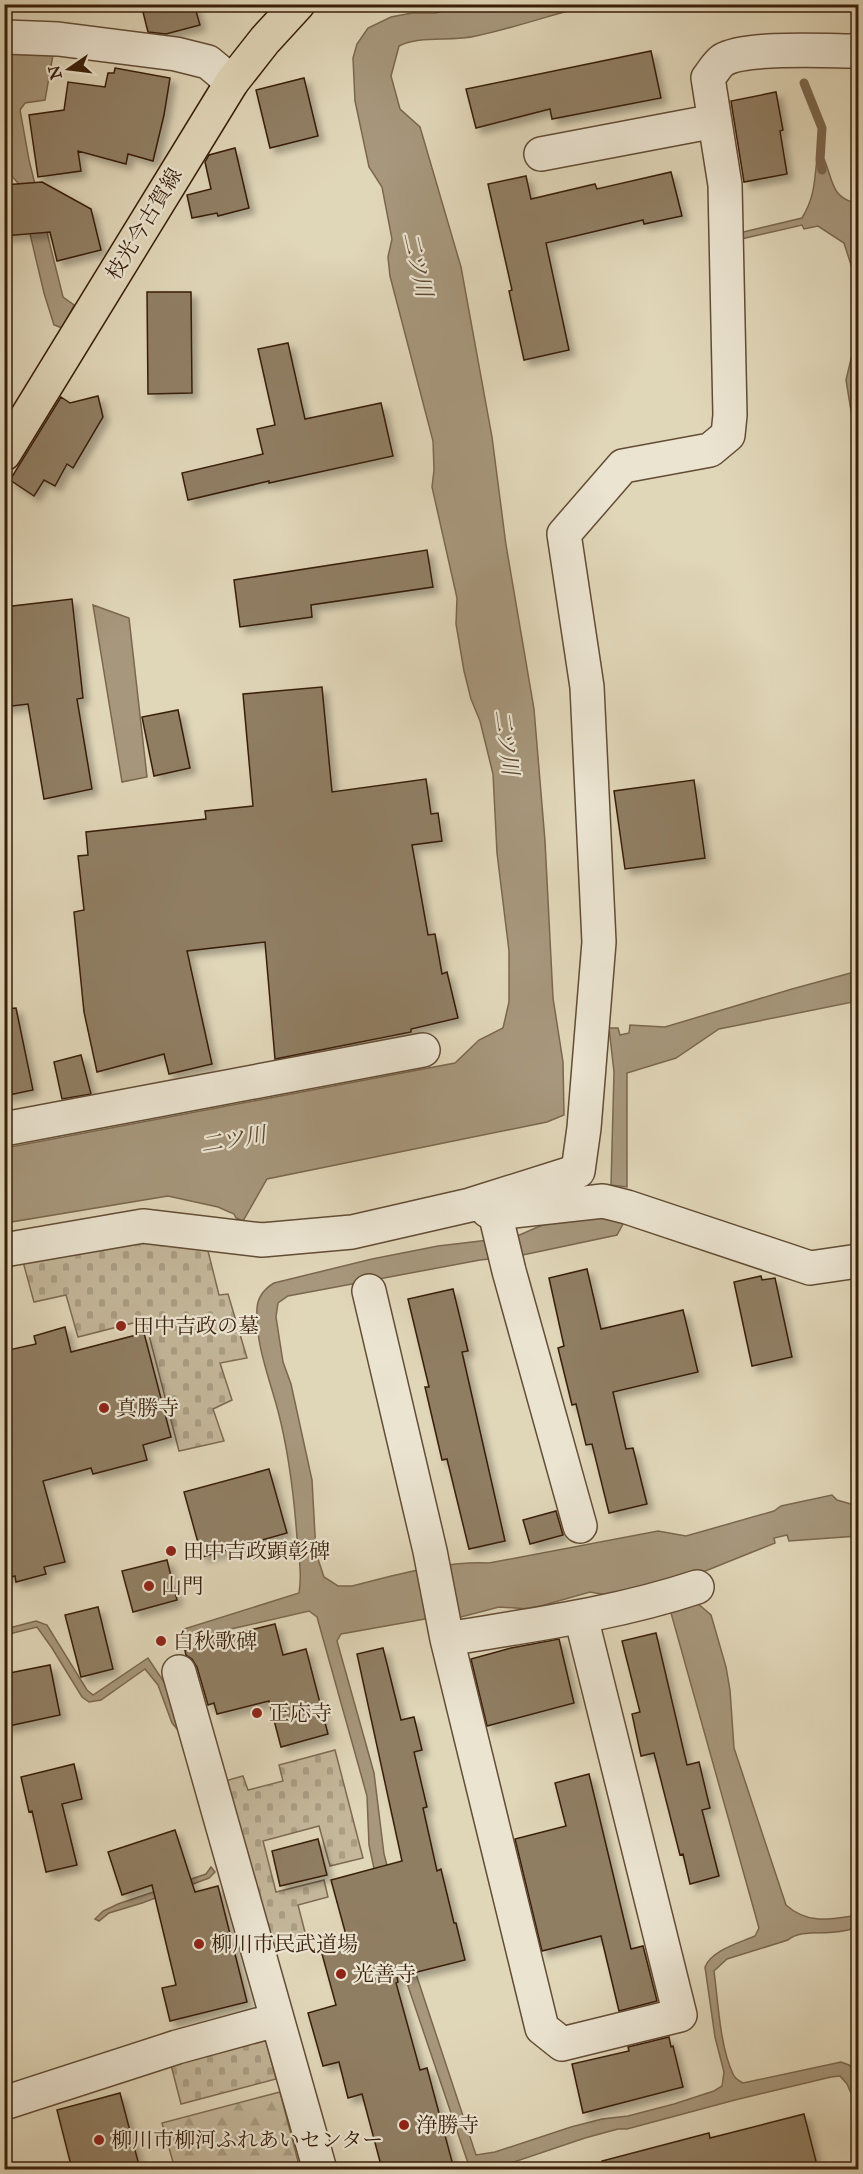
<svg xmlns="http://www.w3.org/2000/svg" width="863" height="2174" font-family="'IM FELL Great Primer','Noto Serif JP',serif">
<defs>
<pattern id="forest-firs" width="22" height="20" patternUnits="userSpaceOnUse" patternTransform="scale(1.5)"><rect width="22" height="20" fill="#c4b79a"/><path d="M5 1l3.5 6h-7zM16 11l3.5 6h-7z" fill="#a99d83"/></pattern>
<pattern id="cemetery-stones" width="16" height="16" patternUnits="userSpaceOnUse" patternTransform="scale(1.5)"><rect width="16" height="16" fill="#c4b79a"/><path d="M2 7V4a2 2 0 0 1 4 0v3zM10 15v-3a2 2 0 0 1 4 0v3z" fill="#a99d83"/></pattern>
<filter id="shadow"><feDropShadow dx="5.5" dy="5.5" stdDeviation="3" flood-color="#0004"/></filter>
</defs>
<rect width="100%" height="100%" fill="#e0d6b8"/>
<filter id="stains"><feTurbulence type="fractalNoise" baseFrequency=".00333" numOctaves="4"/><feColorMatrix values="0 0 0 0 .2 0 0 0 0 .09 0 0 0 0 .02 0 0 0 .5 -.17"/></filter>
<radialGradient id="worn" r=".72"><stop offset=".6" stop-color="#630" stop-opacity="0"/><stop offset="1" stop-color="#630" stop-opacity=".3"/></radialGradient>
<!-- forest -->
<path fill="url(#forest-firs)" stroke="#7e6a52" stroke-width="1.5" d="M280,2092L300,2169H175L162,2123Z"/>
<!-- cemetery -->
<path fill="url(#cemetery-stones)" stroke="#7e6a52" stroke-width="1.5" d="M141,1236L206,1243L219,1295L228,1294L247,1358L220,1363L232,1400L213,1409L224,1441L179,1451L145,1320L78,1337L66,1295L34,1302L22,1258Z
M335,1750L363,1858L330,1866L319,1826L263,1841L276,1892L324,1880L328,1897L298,1905L308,1944L271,1954L225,1781L243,1776L248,1790L283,1781L279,1765Z
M264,2033L276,2079L181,2104L169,2057Z"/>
<!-- water -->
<path fill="#a7977c" stroke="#7b674e" stroke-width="1.5" d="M469,4L589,5C551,15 514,28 476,36C452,42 419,35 399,46L391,76L400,109L420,127L461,267L492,437L506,545L534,709L545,841L553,998L563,1062L564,1115L547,1122L267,1179L243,1221L236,1218L234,1214L218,1207L168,1196L5,1223V1148L455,1063L479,1040L503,1028L509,1002V951L497,853L493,774L480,721L471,699L464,671L456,624L457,598L432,487L434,470L433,441L390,276L388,257L392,239L382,187L369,167L355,101L353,58L357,44L368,28L391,17L412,13H436Z
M8,54L53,55L45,100L25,103L20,110L29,160L63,297L74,305L62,328L54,325L44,293L18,183L5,168L4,60Z
M817,159H824C834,182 830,197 858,204V436L852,417L846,380L856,338L855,298L852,268L844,243L818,226L804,229L802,225L741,239L739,233L802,218C815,196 814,183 817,159Z
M93,605L129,618L147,777L122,782Z
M858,971V1001L719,1029L676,1058L627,1073V1187L611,1185L614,1072L609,1028H618L620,1035L629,1033L630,1025L665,1027L792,989Z
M589,1213L624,1217L623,1224L617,1235L518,1256L480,1260L288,1296L278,1303L276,1317L283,1362L291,1384L312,1480L316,1553L324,1577L338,1586H352C397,1575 441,1561 489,1563L658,1531L686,1536L774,1511L781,1506L832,1495L837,1500L858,1506V1536L789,1541L787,1535L774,1538L775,1543L663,1588L607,1595L590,1592L530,1609L499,1607L461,1617L453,1614L341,1634L337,1641L374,1773L384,1854L415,1971L476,2155L495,2152L571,2127L602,2119L628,2116L674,2104L714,2091L722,2086L724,2072L715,2037L705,1967C712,1950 739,1943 755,1936L759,1928L671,1613L676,1607L696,1602L711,1615L726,1667L730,1690L734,1748L786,1905C808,1925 831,1919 858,1915V1927C851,1929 843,1932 835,1932C821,1934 799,1930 788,1940L727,1959L714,1971C718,2001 720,2047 733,2074C735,2079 739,2081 743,2083L841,2062L849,2065L858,2074V2109L847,2084L840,2076L831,2077L735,2100L627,2129H618L585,2138L493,2169H470L409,1989L379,1892L369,1845L367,1796L317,1617L309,1611L183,1640L181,1630L299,1593C302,1576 299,1556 297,1538C294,1496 289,1453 278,1411C269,1377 255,1343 257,1308C258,1296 264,1289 274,1283L372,1259L438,1246L515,1237L540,1226Z
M36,1621L47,1625L87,1690L93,1695L148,1658L164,1682L183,1727L177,1729L172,1723L158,1685L145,1669L101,1700L89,1702L82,1697L52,1648L37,1627L5,1635V1629Z
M211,1867L215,1872L209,1878L142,1903L109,1913L99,1921L95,1919L103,1911L118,1904L206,1874Z"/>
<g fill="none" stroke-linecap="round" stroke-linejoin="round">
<!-- stream -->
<path stroke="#7b674e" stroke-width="9" d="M804,83L822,128L820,160L822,170"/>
</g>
<!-- building -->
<path fill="#907e64" stroke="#391e09" stroke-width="1.5" filter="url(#shadow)" d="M141,4H194L200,25L166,34L148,32Z
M651,51L661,98L552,119L550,109L476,128L466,89Z
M115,68L170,78L164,115L153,161L128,154L126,164L78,151L81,171L38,177L29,115L64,110L68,82L105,87L108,73H114Z
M304,78L318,136L270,148L256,90Z
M776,92L783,130L780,131L787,174L744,182L731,101Z
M235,148L249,208L218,216L217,213L192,218L187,195L211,189L205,162L209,155Z
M671,172L682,216L644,224L643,220L546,243L569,350L524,360L509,291L512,290L488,184L526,176L531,199L595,184L597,189Z
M42,182L91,209L101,250L57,261L50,232L4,236V185Z
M147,292H191L192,393L148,394Z
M288,343L305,419L381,403L393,456L269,483V481L188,500L182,473L263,454L257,429L275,425L258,349Z
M98,396L103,417L73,468L67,464L55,486L44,480L34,496L10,480L61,397L70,403Z
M427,550L433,587L311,605L312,617L240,627L234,580Z
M72,599L83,698L77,699L92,789L44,799L28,704L4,707V607Z
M322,687L332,792L426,779L431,814L438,813L442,841L412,845L428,935L435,934L442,974L447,972L458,1018L411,1029V1032L275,1059L265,942L187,951L212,1064L169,1074L164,1054L97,1072L84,1012L74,912L84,910L78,856L88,855L86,832L206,819L205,811L253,806L243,694Z
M178,710L190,768L154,776L142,717Z
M694,780L705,858L625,869L614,791Z
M16,1008L33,1090L4,1096V1009Z
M81,1055L91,1094L62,1099L54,1062Z
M587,1269L601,1329L683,1310L698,1372L613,1392L626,1449L633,1448L647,1504L609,1513L592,1444L586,1445L576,1404L572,1405L558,1348L564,1346L549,1278Z
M761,1276L762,1280L775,1278L792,1357L752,1366L734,1282Z
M453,1289L468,1351L462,1352L505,1541L469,1549L447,1459L442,1460L425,1387H429L408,1299Z
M65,1327L71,1352L144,1333L171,1437L143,1445L147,1460L93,1474L91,1468L43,1481L65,1562L44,1567L46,1574L16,1582L15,1576L4,1579V1351L36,1344L34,1336Z
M269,1469L287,1533L202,1557L184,1492Z
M556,1511L563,1535L530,1544L523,1520Z
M167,1560L177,1600L133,1612L122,1571Z
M98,1607L113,1669L81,1677L65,1615Z
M275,1624L283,1655L306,1649L328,1734L281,1747L269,1701L217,1714L214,1703L208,1705L197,1667L192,1659L186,1655L184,1646Z
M656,1633L687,1765L699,1762L710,1808L702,1810L719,1876L690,1884L683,1854L680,1855L654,1753L641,1756L632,1714L640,1712L622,1641Z
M559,1639L574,1703L487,1726L471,1659L511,1648Z
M383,1648L401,1720L414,1717L422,1750L414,1752L427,1807L423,1808L437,1871L441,1869L454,1923H456L465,1960L397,1977L398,1982L396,1983L420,2070L427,2068L454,2169H382L362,2094L348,2098L339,2062L323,2066L308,2013L336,2005L322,1954L349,1946L331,1880L402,1861L357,1654Z
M50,1665L60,1715L4,1727V1674Z
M74,1764L82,1799L62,1804L77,1865L46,1872L32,1811L29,1812L21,1777Z
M589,1774L631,1949L643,1946L657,2001L619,2011L601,1936L542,1951L515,1839L566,1826L555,1783Z
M175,1830L195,1892L218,1886L247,2002L170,2021L162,1988L176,1985L152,1885L122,1895L108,1852Z
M318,1839L327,1875L280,1886L272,1851Z
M669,2037L671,2047L673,2046L683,2087L583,2113L572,2064L629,2051L628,2047Z
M120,2093L140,2169H72L57,2110Z
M804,2114L818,2169H604L602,2161L709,2133L710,2138Z"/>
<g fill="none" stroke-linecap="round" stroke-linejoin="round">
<defs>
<path id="minor" d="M6,37L58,39L176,54L208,62L232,82
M541,154L715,121
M4,1129L423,1050
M488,1211L495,1213L603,1201L627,1207L810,1268L858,1261
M495,1213L509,1271L580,1526
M4,1250L143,1226L262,1240L352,1232L470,1205L578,1171L584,1128L599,942L587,687L564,534L623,466L710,450L728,435L730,415L725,185L708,78C713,72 717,64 723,60C746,46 829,51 858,51
M369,1291L430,1551L447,1639L542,2028L562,2044L680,2015L581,1617
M447,1639C531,1625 616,1614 697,1587
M179,1672L320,2170
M4,2103L177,2047L276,2020"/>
<path id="major" d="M4,454L232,82L265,40L298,4"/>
</defs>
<!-- minor casing -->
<use href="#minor" stroke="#634c35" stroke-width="36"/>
<!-- major casing -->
<use href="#major" stroke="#391e09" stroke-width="36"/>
<!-- minor -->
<use href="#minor" stroke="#ebe4d1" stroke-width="33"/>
<!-- major -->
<use href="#major" stroke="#e0d6b8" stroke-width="33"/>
</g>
<!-- markers -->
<g fill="#8f2418" stroke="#ebe4d1" stroke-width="2">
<circle cx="121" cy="1326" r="6"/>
<circle cx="104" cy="1408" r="6"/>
<circle cx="171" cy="1551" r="6"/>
<circle cx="149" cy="1586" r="6"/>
<circle cx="161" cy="1641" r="6"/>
<circle cx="257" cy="1713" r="6"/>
<circle cx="199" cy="1944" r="6"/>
<circle cx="341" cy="1974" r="6"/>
<circle cx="404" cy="2125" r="6"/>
<circle cx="99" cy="2140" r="6"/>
</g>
<g text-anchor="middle" stroke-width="4.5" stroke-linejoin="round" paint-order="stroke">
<!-- street labels -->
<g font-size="21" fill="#391e09" stroke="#ebe4d1">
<text transform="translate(144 224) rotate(-59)" y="7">枝光今古賀線</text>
</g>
<!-- poi labels -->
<g font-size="21" fill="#391e09" stroke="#ebe4d1" text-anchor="start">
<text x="133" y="1333">田中吉政の墓</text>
<text x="116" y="1415">真勝寺</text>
<text x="183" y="1558">田中吉政顕彰碑</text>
<text x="161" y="1593">山門</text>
<text x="173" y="1648">白秋歌碑</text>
<text x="269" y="1720">正応寺</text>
<text x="211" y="1951">柳川市民武道場</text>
<text x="353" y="1981">光善寺</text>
<text x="416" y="2132">浄勝寺</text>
<text x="111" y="2147">柳川市柳河ふれあいセンター</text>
</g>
<!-- water labels -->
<g font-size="22" font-style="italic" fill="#604831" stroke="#ebe4d1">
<text transform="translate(418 264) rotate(77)" y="8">二ツ川</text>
<text transform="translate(507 742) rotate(82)" y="8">二ツ川</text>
<text transform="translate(233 1139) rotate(-10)" y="8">二ツ川</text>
</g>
</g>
<!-- margin -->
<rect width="863" height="2174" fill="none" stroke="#e0d6b8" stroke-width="24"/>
<rect x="6" y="6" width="851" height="2162" fill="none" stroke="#391e09" stroke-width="3"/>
<rect x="12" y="12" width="839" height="2150" fill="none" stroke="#391e09" stroke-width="1.5"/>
<!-- north arrow -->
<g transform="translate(69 69) rotate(256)" stroke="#ebe4d1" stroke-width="4.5" paint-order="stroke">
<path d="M0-4.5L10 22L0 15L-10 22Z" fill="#391e09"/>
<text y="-9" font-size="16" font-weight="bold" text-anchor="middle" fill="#391e09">N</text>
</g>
<rect width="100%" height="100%" filter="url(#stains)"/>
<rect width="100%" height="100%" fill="url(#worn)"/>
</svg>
